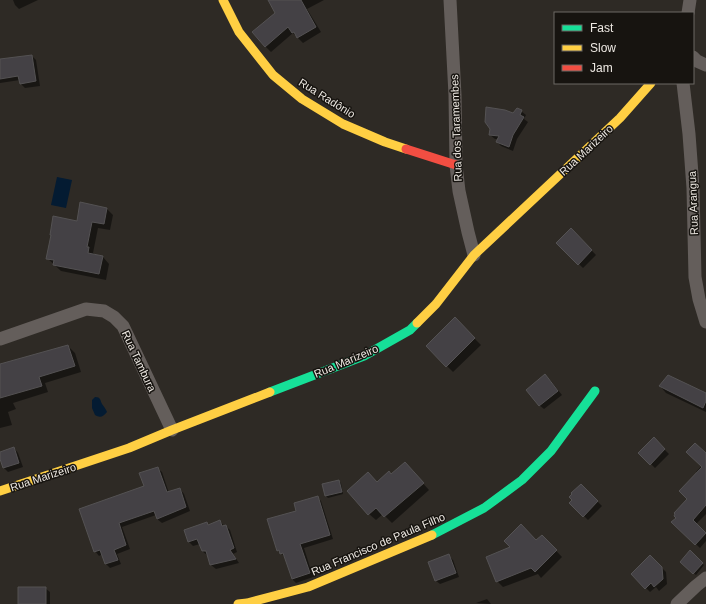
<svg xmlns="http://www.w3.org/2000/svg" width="706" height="604" font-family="Arial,sans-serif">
<rect width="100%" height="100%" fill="#2e2a25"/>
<!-- water -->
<path fill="#041b32" d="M57,177L72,180L66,208L51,205Z
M95,397C101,397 100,400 102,404C104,407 106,409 107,412C103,417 100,418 95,415L92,408V400Z"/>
<!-- shadow -->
<path fill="#0007" d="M13,0H38L19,9L15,5Z
M269,0H324L307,9L321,32L303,43L293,33L271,52L265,46L276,13Z
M32,56L36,60L40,86L25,88L20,83V80L0,83V60Z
M521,111L526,115L524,119L528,122L517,139L513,151L501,146L497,142L498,139H495L490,135L514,114Z
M107,209L113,215L110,230L98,228L93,253L96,255L103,257L109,264L106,280L61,271L47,258L52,236L51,235Z
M571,229L596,255L583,268L557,243Z
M455,319L481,345L453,372L427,346Z
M68,346L75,353L81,372L45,383L48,392L13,403L16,409L8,412L12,425L0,428V366Z
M550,380L562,395L544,409L539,405Z
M660,386L706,394V412L666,393Z
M654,439L669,454L655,468L640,453Z
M14,448L18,453L23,467L8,472L4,468L0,456V453Z
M706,461V514L696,524L706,533V541L700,548L673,522L677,518L689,499L697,473L696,472Z
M157,468L162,472L169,493L180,489L184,494L190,511L162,523L157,519L156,515L122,527L130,549L117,554L121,564L110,568L106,564L103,554L99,556L95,551L145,487Z
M411,470L429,490L392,523L383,514L376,520L369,514L377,483L392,475Z
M339,481L341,483L343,494L328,498L326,496L324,485Z
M581,485L602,506L588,520L571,503Z
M317,497L321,501L333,539L304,548L313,577L296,583L292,579L285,557L278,550L298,512Z
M220,521L224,526H226L230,530L237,552L233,554L239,563L216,569L211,565L208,555H207L202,551L200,544L193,546L189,542L207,523L209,525Z
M542,536L562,557L541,578L538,574L503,587L497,581L511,547L537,541Z
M690,552L704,565L696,575L681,562Z
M448,555L453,560L459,577L440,584L435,580Z
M650,556L666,572L667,584L659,591L656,587L650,592L632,574Z
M45,588L50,592V604H19Z
M487,599L491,604L476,603Z"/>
<!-- building -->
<path fill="#444145" stroke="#545253" d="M268,0H301L316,27L297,38L294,32L292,33L288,27L265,47L252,32L275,13Z
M32,55L36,81L20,84L18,76L0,79V59Z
M486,107L505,110L513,113L517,108L522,110L520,115L524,117L513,135L509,147L496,142L499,136L489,135L490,129L485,122Z
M80,202L107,208L104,224L92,222L87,247H89L88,253L103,256L99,274L53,265L54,260L46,259L51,235H50L53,216L77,221Z
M571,228L592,250L578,265L556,243Z
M455,317L475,338L446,367L426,346Z
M68,345L75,366L39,377L42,386L0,398V364Z
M545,374L558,391L539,406L526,390Z
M668,375L706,393V401L703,408L659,386Z
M654,437L665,449L650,465L638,453Z
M695,443L706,453V505L693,520L706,533L695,545L671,522L676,518L674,516L675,514L674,513L687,499L679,491L702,467L686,452Z
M14,447L19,463L3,468L0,459V452Z
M405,462L424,483L384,517L376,508L368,515L347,491L368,472L377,482L389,471L391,474Z
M158,467L167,492L180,488L186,507L157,519L154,511L119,523L126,545L114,550L118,560L105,564L100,550L94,552L79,509L144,486L139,473Z
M339,480L342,492L325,496L322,484Z
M581,484L598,501L583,517L569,503L572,500L569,497L572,494L571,493Z
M318,496L330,535L300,544L310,573L292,579L283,553L280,554L279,550L277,551L267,519L296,511L294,503Z
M220,520L222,526L226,525L234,548L230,550L236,559L210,565L206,551H202L197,539L188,542L184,530L207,522L208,525Z
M521,524L536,540L542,535L557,550L535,572L531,568L496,582L486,557L510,547L504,541Z
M690,550L703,563L693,574L680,562Z
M449,554L456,573L435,581L428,562Z
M650,555L662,567L663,579L654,587L651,583L645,589L631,574Z
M18,587H46V604H18Z"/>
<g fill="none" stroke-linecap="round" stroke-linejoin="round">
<!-- street -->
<path stroke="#645e5b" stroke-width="13" d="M450,0L455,95L456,165L459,191L468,232L474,255
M688,13L690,0
M693,57L697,61L706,65
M683,83L689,134L693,188L695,277L699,299L706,322
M0,339L86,309L104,311L114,317L123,326L172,430
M677,604L696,586L706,578"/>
<!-- fast -->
<path stroke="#16e098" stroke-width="9" d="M270,392L364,356L410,330L417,323
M432,535L484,508L522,480L551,451L595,391"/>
<!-- slow -->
<path stroke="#ffcf43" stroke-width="9" d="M223,0L239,32L273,75L302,99L343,124L385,142L406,149
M417,323L436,304L474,255L620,118L651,83
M0,491L129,448L172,430L270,392
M238,604L247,603L308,587L432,535"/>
<!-- jam -->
<path stroke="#f24e42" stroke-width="9" d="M406,149L456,165"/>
</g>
<g text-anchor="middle" stroke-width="3" stroke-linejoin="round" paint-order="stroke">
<!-- street labels -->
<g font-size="11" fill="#ede8e2" stroke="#171410">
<text transform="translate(327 98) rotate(32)" y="4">Rua Radônio</text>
<text transform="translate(456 128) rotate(-92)" y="4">Rua dos Taramembes</text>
<text transform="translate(586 150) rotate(-43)" y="4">Rua Marizeiro</text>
<text transform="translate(693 203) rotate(-92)" y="4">Rua Arangua</text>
<text transform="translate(139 361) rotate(65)" y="4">Rua Tambura</text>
<text transform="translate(346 361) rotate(-23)" y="4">Rua Marizeiro</text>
<text transform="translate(43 477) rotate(-18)" y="4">Rua Marizeiro</text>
<text transform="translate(378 544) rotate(-23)" y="4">Rua Francisco de Paula Filho</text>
</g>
</g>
<!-- legend -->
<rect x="554" y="12" width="140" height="72" fill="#171410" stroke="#6d6964"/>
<rect x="562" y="25" width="20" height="6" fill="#16e098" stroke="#6d6964"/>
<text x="590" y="32" font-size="12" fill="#ede8e2">Fast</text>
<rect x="562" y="45" width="20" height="6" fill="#ffcf43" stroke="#6d6964"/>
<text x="590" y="52" font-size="12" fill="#ede8e2">Slow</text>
<rect x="562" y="65" width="20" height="6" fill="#f24e42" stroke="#6d6964"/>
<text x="590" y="72" font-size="12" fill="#ede8e2">Jam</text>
</svg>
